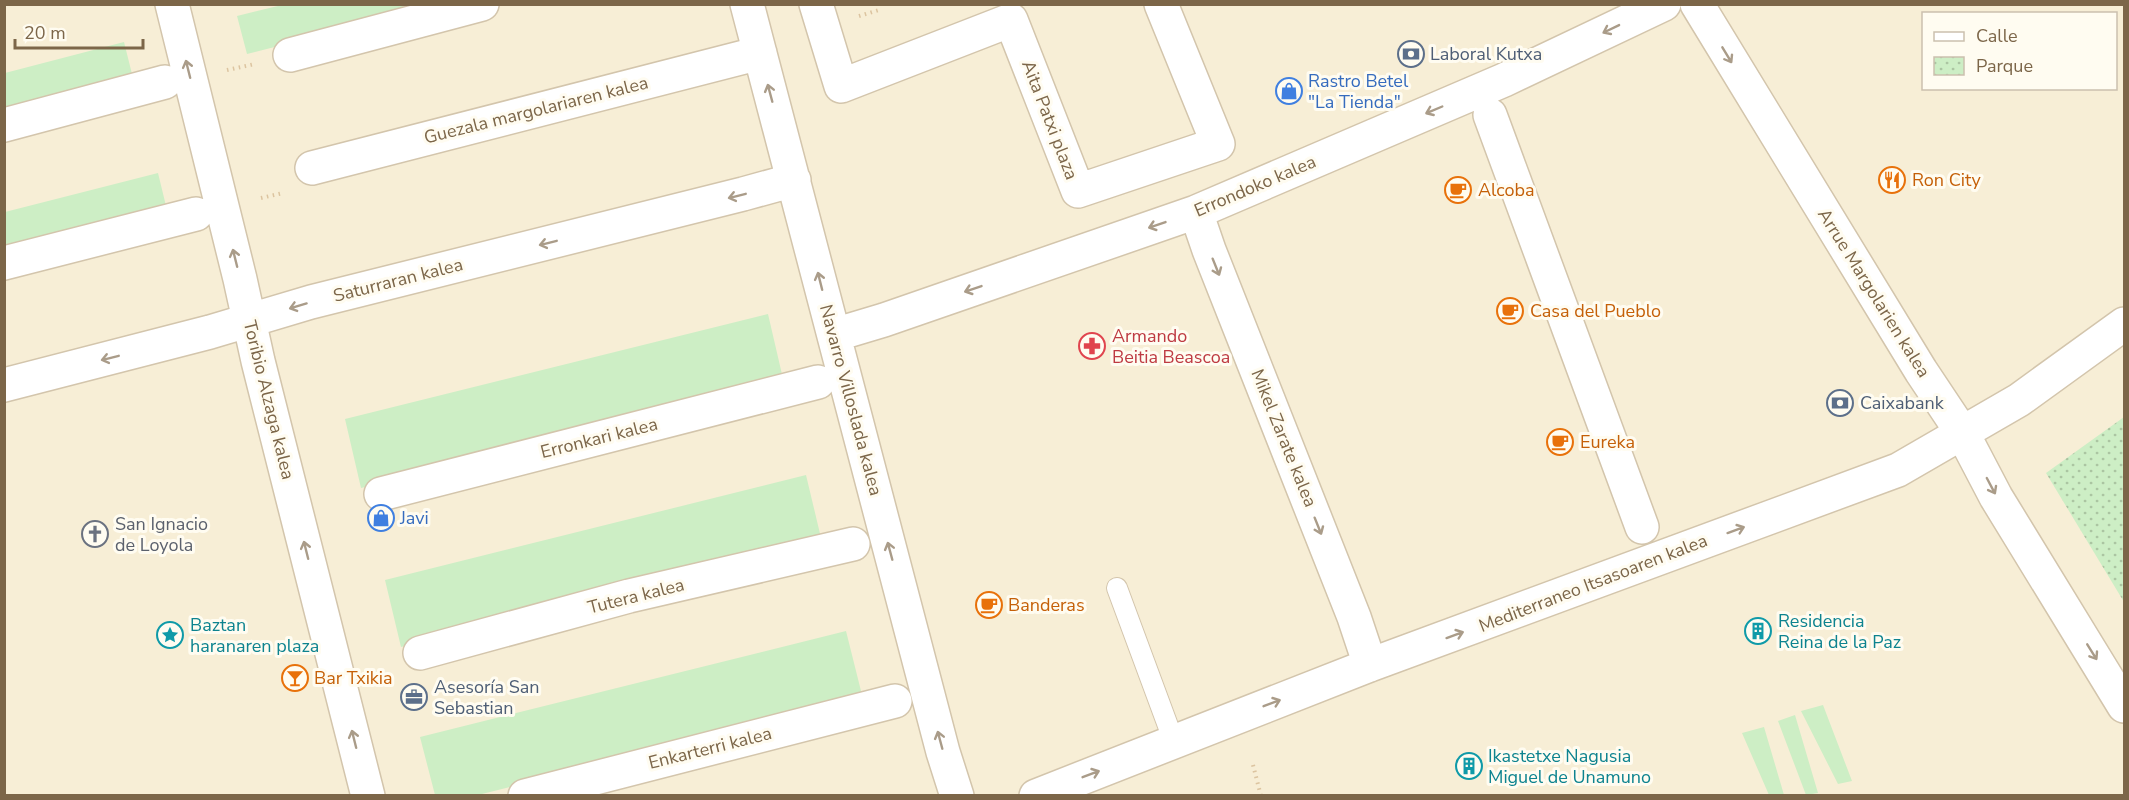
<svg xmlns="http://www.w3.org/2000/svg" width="2129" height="800" font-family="'Nunito Sans',sans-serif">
<defs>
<pattern id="park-dots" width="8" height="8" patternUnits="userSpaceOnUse" patternTransform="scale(1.5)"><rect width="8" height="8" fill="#cdeec5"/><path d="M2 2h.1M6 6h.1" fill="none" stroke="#abc5a2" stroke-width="1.8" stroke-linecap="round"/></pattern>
</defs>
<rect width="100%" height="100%" fill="#fefae9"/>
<!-- residential -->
<path fill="#f7eed6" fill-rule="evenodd" d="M5,5H2124V795H5ZM1924,14H2116V88H1924Z"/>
<!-- park -->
<path fill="url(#park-dots)" d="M2124,417V602L2046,473Z"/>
<!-- garden -->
<path fill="#cdeec5" d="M282,5H439L247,54L237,16Z
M124,42L134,82L5,115V73Z
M158,173L167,210L5,251V212Z
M768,314L784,383L361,488L345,419Z
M806,475L822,542L401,647L385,580Z
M846,631L863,699L478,795H435L420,737Z
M1823,705L1852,781L1838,784L1801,711Z
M1795,715L1818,793L1806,795L1778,721Z
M1764,727L1784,795H1769L1742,733Z"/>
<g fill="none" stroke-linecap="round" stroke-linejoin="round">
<defs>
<path id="lane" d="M1117,588L1174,742"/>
<path id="street" d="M172,4L240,279L258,361L368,796
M747,4L943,752L957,796
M816,4L841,86L1011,20L1078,191L1218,144L1161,4
M1697,4L1921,371L1963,434L1996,497L2124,706
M290,55L482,4
M1490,115L1642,527
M4,125L165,82
M312,168L760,53
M1196,212L1209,250L1354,617L1370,665
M4,263L196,214
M834,335L884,320L1196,212L1504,80L1664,4
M4,385L210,332L311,302L743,194L794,180
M381,494L818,382
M420,653L629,596L853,544
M525,796L895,701
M1036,796L1370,665L1898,470L2019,400L2124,324"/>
</defs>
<!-- lane casing -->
<use href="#lane" stroke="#d3c5ac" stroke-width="22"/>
<!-- street casing -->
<use href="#street" stroke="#d3c5ac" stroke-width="36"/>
<!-- path -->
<path stroke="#dcc4a0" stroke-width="4" stroke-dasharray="1.5 4.5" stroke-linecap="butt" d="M859,16L879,10
M227,70L255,64
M261,198L283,193
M1253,765L1261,796"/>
<!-- lane -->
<use href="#lane" stroke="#fff" stroke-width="20"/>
<!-- street -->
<use href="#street" stroke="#fff" stroke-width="33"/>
</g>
<!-- one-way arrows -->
<defs><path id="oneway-shaft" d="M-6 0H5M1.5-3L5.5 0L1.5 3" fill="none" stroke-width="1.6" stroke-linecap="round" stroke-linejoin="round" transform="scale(1.5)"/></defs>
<g stroke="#aa9c89">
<use href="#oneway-shaft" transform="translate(1611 29) rotate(154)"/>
<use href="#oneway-shaft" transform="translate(1727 55) rotate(59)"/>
<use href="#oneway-shaft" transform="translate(188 69) rotate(-104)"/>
<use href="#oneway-shaft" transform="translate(770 93) rotate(-105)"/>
<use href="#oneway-shaft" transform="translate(1434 110) rotate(157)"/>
<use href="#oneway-shaft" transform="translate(737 196) rotate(166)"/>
<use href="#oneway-shaft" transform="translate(1157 225) rotate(161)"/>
<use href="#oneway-shaft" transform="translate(548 243) rotate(166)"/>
<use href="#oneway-shaft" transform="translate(235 258) rotate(-104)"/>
<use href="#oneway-shaft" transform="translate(1216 267) rotate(68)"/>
<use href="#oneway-shaft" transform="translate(820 281) rotate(-104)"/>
<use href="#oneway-shaft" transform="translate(973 289) rotate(161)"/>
<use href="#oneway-shaft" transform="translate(298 306) rotate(163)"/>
<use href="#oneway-shaft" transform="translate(110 358) rotate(166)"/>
<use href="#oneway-shaft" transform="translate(1991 486) rotate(62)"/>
<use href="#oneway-shaft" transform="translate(1318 526) rotate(68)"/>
<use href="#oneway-shaft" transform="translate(1736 530) rotate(-20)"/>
<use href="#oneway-shaft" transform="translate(306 550) rotate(-104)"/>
<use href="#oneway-shaft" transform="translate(890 551) rotate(-105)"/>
<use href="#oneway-shaft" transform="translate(1455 635) rotate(-20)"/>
<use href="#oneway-shaft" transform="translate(2092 652) rotate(58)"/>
<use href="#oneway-shaft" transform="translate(1272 703) rotate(-21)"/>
<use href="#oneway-shaft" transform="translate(354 739) rotate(-104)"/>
<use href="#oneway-shaft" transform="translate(940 740) rotate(-105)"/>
<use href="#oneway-shaft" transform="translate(1091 774) rotate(-21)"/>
</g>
<!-- icons -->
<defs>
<symbol id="bank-ring" viewBox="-11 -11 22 22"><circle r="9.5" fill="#fffcf1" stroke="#5c6f8a" stroke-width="1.5"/><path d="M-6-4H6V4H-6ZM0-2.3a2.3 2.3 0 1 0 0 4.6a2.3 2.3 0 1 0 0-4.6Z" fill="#5c6f8a"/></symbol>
<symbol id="shop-ring" viewBox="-11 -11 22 22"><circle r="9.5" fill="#fffcf1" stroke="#3f7fe0" stroke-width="1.5"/><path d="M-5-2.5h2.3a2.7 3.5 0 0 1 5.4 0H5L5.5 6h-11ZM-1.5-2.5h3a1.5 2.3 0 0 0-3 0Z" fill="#3f7fe0"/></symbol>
<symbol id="restaurant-ring" viewBox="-11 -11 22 22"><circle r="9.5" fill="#fffcf1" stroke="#e8710a" stroke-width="1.5"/><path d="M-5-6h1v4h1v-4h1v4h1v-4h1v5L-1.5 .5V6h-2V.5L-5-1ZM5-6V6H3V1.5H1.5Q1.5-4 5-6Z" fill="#e8710a"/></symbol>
<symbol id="cafe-ring" viewBox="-11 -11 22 22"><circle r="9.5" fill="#fffcf1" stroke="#e8710a" stroke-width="1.5"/><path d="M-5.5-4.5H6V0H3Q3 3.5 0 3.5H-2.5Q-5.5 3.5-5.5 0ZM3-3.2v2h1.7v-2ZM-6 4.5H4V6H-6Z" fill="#e8710a"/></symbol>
<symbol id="pharmacy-ring" viewBox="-11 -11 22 22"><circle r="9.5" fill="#fffcf1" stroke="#e0444e" stroke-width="1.5"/><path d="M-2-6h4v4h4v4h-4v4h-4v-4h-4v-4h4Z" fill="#e0444e"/></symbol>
<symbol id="church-ring" viewBox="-11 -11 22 22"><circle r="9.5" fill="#fffcf1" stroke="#6b7280" stroke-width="1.5"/><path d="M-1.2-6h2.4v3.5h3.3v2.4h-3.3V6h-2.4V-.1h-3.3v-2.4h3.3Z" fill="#6b7280"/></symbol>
<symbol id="building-ring" viewBox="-11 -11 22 22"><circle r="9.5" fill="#fffcf1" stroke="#0f9aa8" stroke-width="1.5"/><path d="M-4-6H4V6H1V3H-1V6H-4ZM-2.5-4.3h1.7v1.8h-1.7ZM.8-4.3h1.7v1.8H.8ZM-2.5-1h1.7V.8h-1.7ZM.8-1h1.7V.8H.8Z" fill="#0f9aa8"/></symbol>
<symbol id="sight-ring" viewBox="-11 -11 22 22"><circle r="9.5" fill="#fffcf1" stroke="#0f9aa8" stroke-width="1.5"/><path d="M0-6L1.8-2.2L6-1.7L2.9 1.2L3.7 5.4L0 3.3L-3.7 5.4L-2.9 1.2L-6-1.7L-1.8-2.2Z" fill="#0f9aa8"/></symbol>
<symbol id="bar-ring" viewBox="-11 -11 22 22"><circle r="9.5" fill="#fffcf1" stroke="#e8710a" stroke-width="1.5"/><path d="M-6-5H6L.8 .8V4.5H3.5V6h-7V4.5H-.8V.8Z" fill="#e8710a"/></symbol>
<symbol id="office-ring" viewBox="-11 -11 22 22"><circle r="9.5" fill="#fffcf1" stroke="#5c6f8a" stroke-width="1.5"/><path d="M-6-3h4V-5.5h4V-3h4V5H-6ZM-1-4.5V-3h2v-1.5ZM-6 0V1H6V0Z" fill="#5c6f8a"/></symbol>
</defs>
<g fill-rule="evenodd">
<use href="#bank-ring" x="1396" y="39" width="30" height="30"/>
<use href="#shop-ring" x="1274" y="76" width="30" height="30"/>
<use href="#restaurant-ring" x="1877" y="165" width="30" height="30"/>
<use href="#cafe-ring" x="1443" y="175" width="30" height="30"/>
<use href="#cafe-ring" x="1495" y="296" width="30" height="30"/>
<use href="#pharmacy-ring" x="1077" y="331" width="30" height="30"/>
<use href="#bank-ring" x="1825" y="388" width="30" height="30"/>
<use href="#cafe-ring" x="1545" y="427" width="30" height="30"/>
<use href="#shop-ring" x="366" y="503" width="30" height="30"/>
<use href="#church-ring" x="80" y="519" width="30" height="30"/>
<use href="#cafe-ring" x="974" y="590" width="30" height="30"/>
<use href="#building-ring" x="1743" y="616" width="30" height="30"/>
<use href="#sight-ring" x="155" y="620" width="30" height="30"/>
<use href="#bar-ring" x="280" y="663" width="30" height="30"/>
<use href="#office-ring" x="399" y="682" width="30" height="30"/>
<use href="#building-ring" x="1454" y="751" width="30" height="30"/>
</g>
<g text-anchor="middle" stroke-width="6" stroke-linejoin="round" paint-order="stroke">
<!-- service labels -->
<g font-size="18" fill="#4e5e75" stroke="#fffcf1" text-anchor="start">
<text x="1430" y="60">Laboral Kutxa</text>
<text x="1860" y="409">Caixabank</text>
<text x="434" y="693">Asesoría San<tspan x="434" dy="21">Sebastian</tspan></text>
</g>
<!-- shop labels -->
<g font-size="18" fill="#366cbe" stroke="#fffcf1" text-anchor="start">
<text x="1308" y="87">Rastro Betel<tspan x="1308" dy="21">"La Tienda"</tspan></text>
<text x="400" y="524">Javi</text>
</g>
<!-- street labels -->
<g font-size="18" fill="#7c6649" stroke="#fffcf1">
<text transform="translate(536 110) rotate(-14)" y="6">Guezala margolariaren kalea</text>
<text transform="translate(1050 120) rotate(69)" y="6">Aita Patxi plaza</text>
<text transform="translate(1255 186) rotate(-23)" y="6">Errondoko kalea</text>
<text transform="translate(398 280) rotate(-14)" y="6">Saturraran kalea</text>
<text transform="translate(1874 293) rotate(58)" y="6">Arrue Margolarien kalea</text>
<text transform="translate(269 400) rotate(76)" y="6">Toribio Alzaga kalea</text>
<text transform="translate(851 400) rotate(75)" y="6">Navarro Villoslada kalea</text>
<text transform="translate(599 438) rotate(-14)" y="6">Erronkari kalea</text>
<text transform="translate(1284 438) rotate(68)" y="6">Mikel Zarate kalea</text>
<text transform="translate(1593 583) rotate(-21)" y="6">Mediterraneo Itsasoaren kalea</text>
<text transform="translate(636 596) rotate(-14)" y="6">Tutera kalea</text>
<text transform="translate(710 748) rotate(-14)" y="6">Enkarterri kalea</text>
</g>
<!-- food labels -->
<g font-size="18" fill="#c56008" stroke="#fffcf1" text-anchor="start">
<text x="1912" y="186">Ron City</text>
<text x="1478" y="196">Alcoba</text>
<text x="1530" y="317">Casa del Pueblo</text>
<text x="1580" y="448">Eureka</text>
<text x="1008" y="611">Banderas</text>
<text x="314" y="684">Bar Txikia</text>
</g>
<!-- health labels -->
<g font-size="18" fill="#be3a42" stroke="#fffcf1" text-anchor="start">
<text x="1112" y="342">Armando<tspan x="1112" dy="21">Beitia Beascoa</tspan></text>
</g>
<!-- worship labels -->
<g font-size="18" fill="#5b616d" stroke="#fffcf1" text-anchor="start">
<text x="115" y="530">San Ignacio<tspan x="115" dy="21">de Loyola</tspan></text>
</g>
<!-- culture labels -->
<g font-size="18" fill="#0d838f" stroke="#fffcf1" text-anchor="start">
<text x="1778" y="627">Residencia<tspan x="1778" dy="21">Reina de la Paz</tspan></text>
<text x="190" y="631">Baztan<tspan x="190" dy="21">haranaren plaza</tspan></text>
<text x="1488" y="762">Ikastetxe Nagusia<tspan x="1488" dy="21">Miguel de Unamuno</tspan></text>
</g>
</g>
<!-- border -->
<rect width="2129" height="800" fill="none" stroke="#7c6649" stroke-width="12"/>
<!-- legend -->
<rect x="1922" y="12" width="195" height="78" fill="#fffcf1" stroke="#cbc0ae" stroke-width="1.5"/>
<rect x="1934" y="32" width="30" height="9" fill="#ffffff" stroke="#cbc0ae" stroke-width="1.5"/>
<text x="1976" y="42" font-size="18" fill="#7c6649">Calle</text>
<rect x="1934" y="57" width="30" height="18" fill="url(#park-dots)" stroke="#cbc0ae" stroke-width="1.5"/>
<text x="1976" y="72" font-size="18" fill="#7c6649">Parque</text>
<!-- scale -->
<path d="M15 39v9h128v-9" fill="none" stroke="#7c6649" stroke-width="3"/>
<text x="24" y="39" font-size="18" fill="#7c6649" stroke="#fffcf1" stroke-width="4.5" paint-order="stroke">20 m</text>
</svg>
